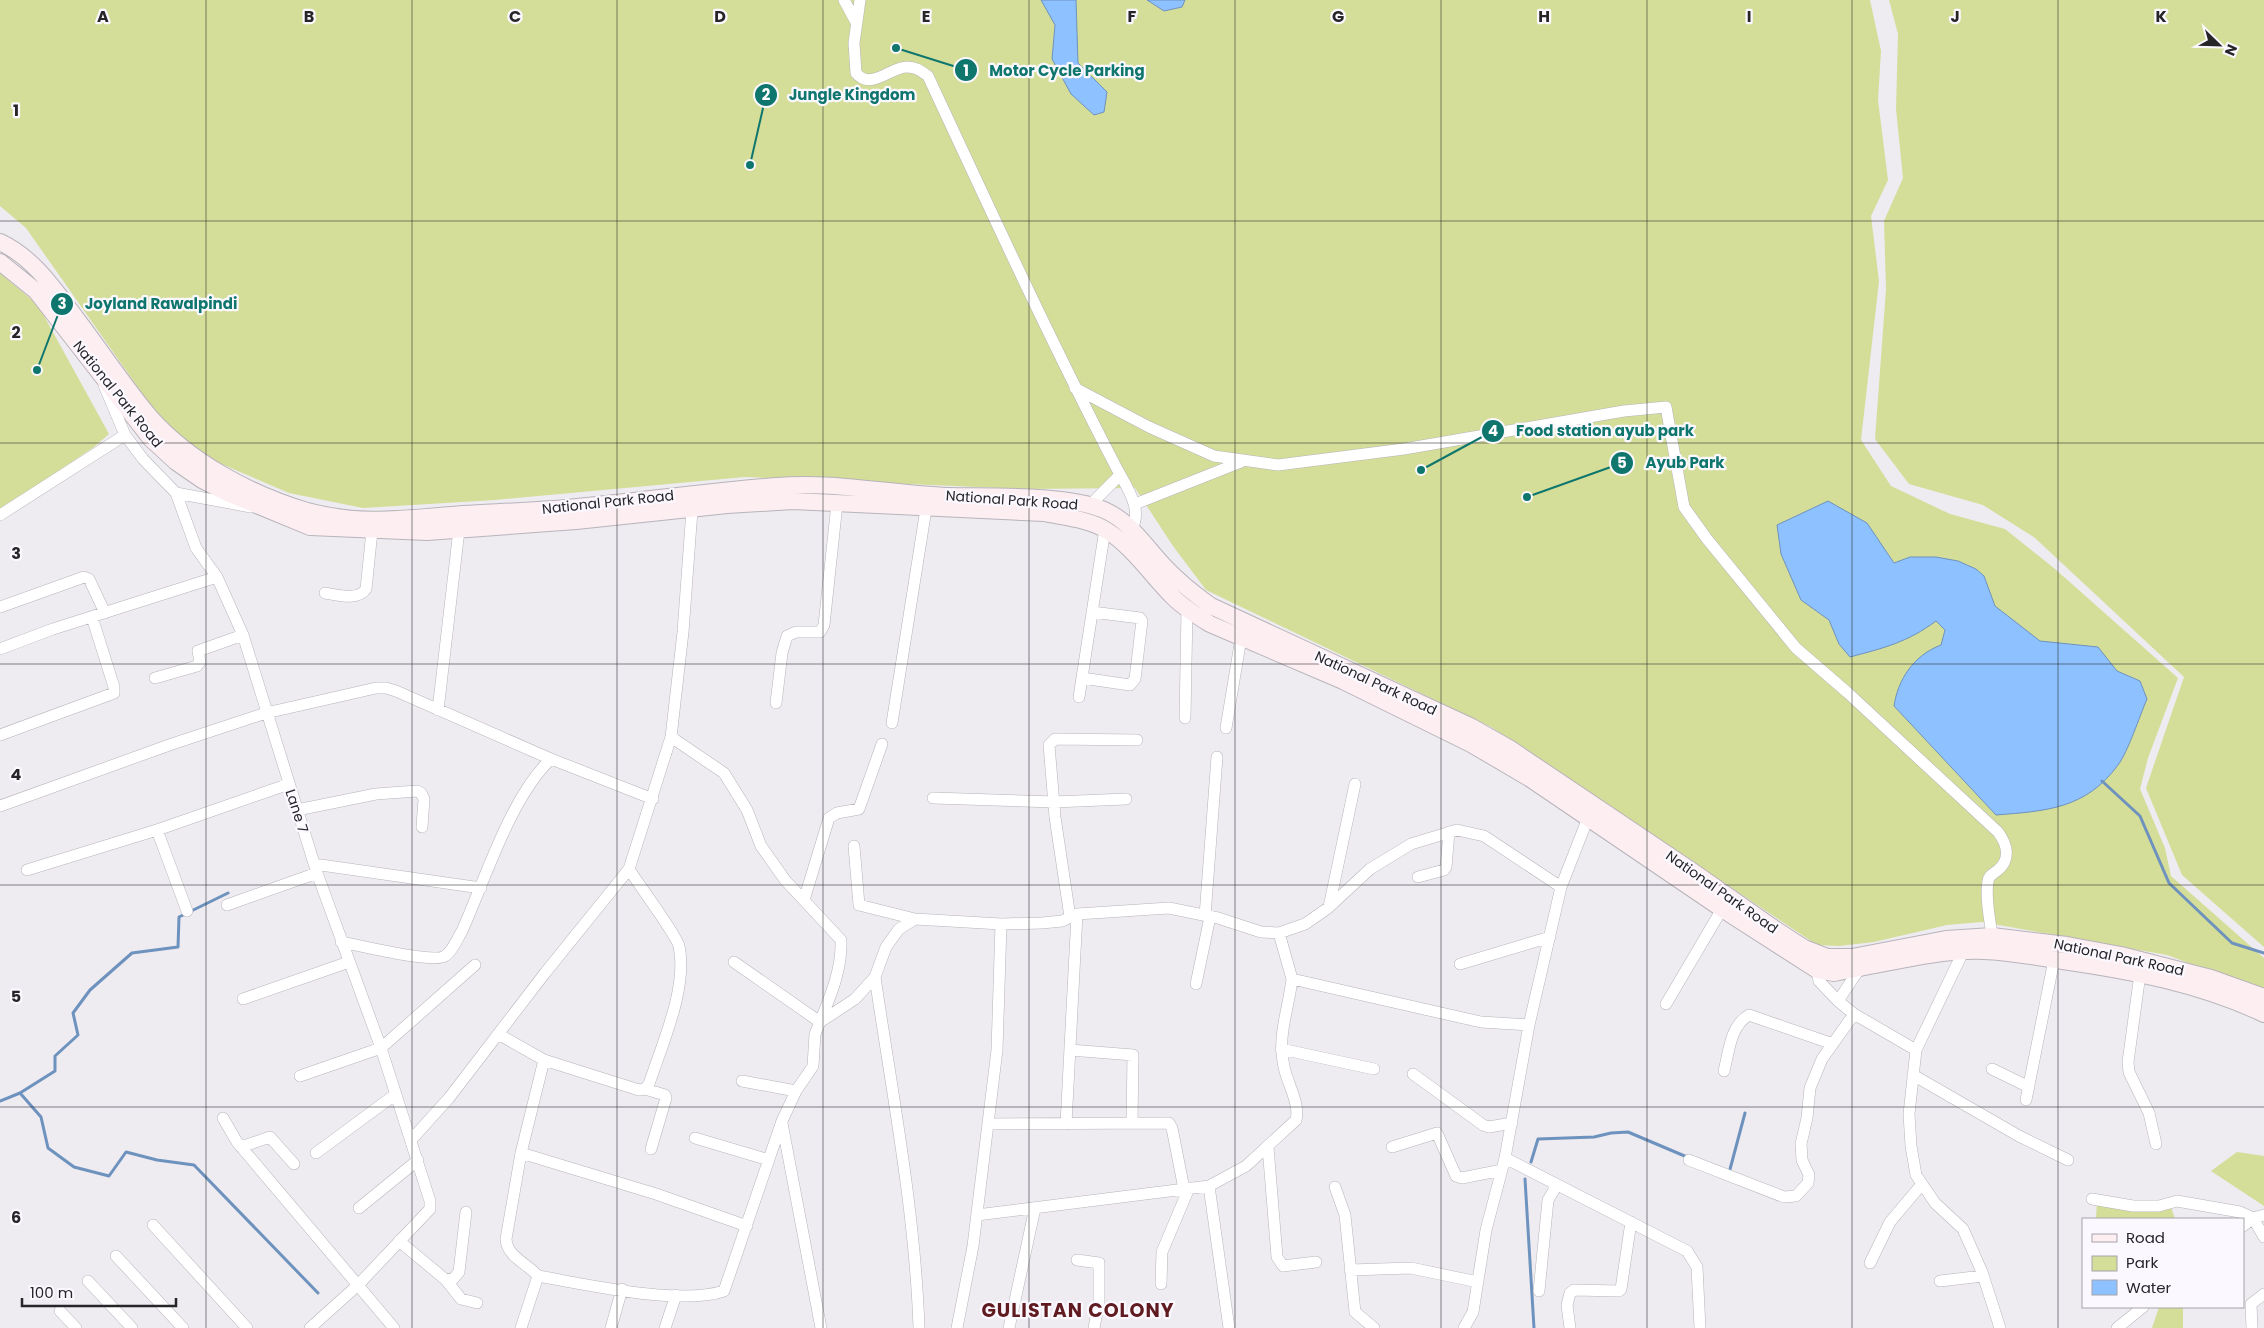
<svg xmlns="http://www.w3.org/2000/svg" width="2264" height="1328" font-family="Poppins,sans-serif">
<rect width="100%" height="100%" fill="#eeebf1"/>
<!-- green -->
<path fill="#d5de98" d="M0,0H1870L1881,51L1878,100L1888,180L1871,216L1879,281L1861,440L1891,486L1950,514L2005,529L2055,569L2178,678L2148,758L2140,789L2165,848L2171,876L2264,958V991L2167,955L1982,922L1947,925L1874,942L1839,946L1817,945L1491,727L1206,590L1173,546L1135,488L1022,489L745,477L495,500L363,508L289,493L205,457L158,416L26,228L0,206Z
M1889,0H2264V947L2182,875L2146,788L2184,677L2035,538L1983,505L1909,484L1875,439L1886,289L1884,221L1903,178L1896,109L1898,34Z
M0,273L38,305L109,434L94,447L0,510Z
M2237,1152L2264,1156V1206L2211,1171Z
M2097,1200L2169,1201L2175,1219H2096Z
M2159,1307H2183V1328H2152Z"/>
<!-- water -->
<path fill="#8dc1ff" stroke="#6e92be" d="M1041,0H1076L1078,63L1107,92L1104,112L1094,115L1071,94L1052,59L1055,25Z
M1147,0H1185L1182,7L1164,11Z
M1828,501L1867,523L1894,563L1910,557H1936L1958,561L1976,569L1984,576L1995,606L2040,641L2098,647L2117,671L2140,681L2147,699C2140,715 2128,752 2118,765C2086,809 2046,811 1996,815L1894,706C1898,679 1914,655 1941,645L1945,630L1936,621C1908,642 1884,648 1850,657L1839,644L1829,620L1801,600L1781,554L1777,525Z"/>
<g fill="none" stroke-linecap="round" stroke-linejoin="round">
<!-- stream -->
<path stroke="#6e92be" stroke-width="3" d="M2102,781L2140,816L2169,883L2232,943L2264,953
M20,1093L55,1071V1056L78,1035L73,1013L90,990L132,953L178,947L179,917L228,893
M0,1101L20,1093L41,1117L48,1148L74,1167L109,1176L126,1152L157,1160L194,1165L318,1293
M1531,1162L1538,1139L1594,1137L1611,1133L1628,1132L1687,1157
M1729,1173L1745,1113
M1525,1179L1534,1328"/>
<defs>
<path id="street" d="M844,0L856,22
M860,0L854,43L856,73C871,91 890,67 907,67C916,67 921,71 928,76C989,207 1049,338 1116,467C1126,486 1146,512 1129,533
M104,385L125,435L143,459L176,493L196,548L217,577L243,635L317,873L381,1048L430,1201V1209L358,1285L310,1328
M1075,388L1149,427L1214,456L1278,465L1404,449L1624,411L1666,407L1684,507L1707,539L1796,648L1848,693L1998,832C2007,844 2011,859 1998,870C1993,874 1989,875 1988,881C1985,898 1990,919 1992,936
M176,493L251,507
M1135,504L1241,462
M1090,505L1120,475
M0,515L125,435
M325,593C338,595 358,601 366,589L372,531
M0,607L84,577L89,579L105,613
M0,649L53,629L217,577
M155,678L197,666L200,662L198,651L243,635
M1082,678L1130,685L1135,679L1142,621L1140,618L1092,612
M1079,697L1105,529
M776,703L782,653L787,636L796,632H820L824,625L837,504
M438,710L459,530
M1185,718L1187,609
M892,723L926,509
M1226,728L1241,638
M0,735L114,693V687L92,617
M671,737L724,773L747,810L761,846L785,880L841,940C842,969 831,995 820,1022L734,962
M933,798L1054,802L1126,799
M0,806L172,744L266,713L376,688H386L396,691L551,759L653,799
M297,810L376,794L417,791L421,793L424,799L422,827
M157,830L187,911
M854,846L859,905L915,919
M314,864L481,888
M27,870L157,830L289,784
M1418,877L1444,870L1446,867L1449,832
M804,900L829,818L837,813L859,809L882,744
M227,905L317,873
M1329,907L1355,784
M1205,916L1217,757
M1070,917L1055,817L1049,745L1055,739L1137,740
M1279,933L1292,979L1481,1022L1529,1025
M341,942C358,945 433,964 445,956C453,951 457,939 462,931C485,880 511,796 551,759
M1963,952L1916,1050L1909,1114L1911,1146L1916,1175L1935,1203L1963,1229L1982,1272L2000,1328
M1460,964L1550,937
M1860,968L1838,1001L1854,1014L1916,1050
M1817,970L1819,981L1838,1001
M2140,974L2128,1062L2129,1072L2149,1113L2156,1144
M875,977C892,1093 915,1210 919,1328
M1196,984L1210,917
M243,999L349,962
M1666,1004L1722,909
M498,1034L544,1060L639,1090L645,1089L649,1084C662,1044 688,988 679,946C676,934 638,884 629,869
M1281,1049L1374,1069
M1070,1050L1133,1055L1132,1123
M1992,1069L2029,1087
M1724,1071C1729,1052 1730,1026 1749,1015L1833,1044
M1413,1074L1483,1125L1489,1127L1512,1123
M1913,1075L2019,1136L2068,1160
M300,1076L381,1048L475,965
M742,1081L796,1091
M645,1089L665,1095L666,1098L651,1149
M2026,1100L2054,960
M223,1118L237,1142L394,1328
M782,1123L821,1328
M989,1124L1169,1123L1172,1128L1184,1189
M1066,1124L1077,914
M695,1138L769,1160
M412,1139L449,1098L545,973L629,869L671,737L683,632L692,510
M241,1147L270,1137L294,1164
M1268,1147L1277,1257L1283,1266L1316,1262
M1392,1147L1437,1133L1456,1176L1462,1178L1502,1170
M316,1153L396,1094
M521,1153L656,1194L747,1226
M1505,1158L1687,1251L1697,1267L1700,1328
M1689,1160L1784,1197L1796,1196L1808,1183L1809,1175L1802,1160L1801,1144L1807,1118L1810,1088L1822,1059L1854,1014
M1335,1187L1345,1215L1355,1312L1374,1328
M2092,1199L2133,1206H2159L2177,1201L2240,1212L2253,1218L2264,1237
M359,1208L418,1160
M977,1215L1209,1186
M153,1225L247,1328
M2243,1226L2253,1218L2264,1215
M399,1241L446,1280L461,1299L477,1303
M116,1256L183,1328
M1077,1260L1099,1263V1302L1094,1328
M1870,1263L1890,1222L1922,1184
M1350,1270L1411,1268L1478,1282
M538,1276C585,1284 680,1306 724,1291L782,1121L796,1091L813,1066L815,1034L820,1022L855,999L875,977L886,947L899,929L915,919L1001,924L1042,923L1062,921L1077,914L1169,908L1218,918L1261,932L1279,933L1305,924L1328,908L1370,869L1411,844L1457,830L1484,836L1561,887L1588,818
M446,1280L454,1278L459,1272L466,1212
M88,1281L132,1328
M1940,1281L1983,1276
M1161,1284L1162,1252L1189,1188
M1539,1291L1548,1200L1557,1185
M60,1311L76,1328
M521,1328L538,1276C527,1263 507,1257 506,1239L521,1153L544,1060
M611,1328L622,1289
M665,1328L676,1295
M957,1328L973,1246L997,1050L1001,924
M1009,1328L1035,1208
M1229,1328L1209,1186L1246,1166L1296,1120C1300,1105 1289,1086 1285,1071C1276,1037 1288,1013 1292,979
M1464,1328L1473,1312L1486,1230L1505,1158L1529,1025L1561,887
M1570,1328L1567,1305L1570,1293L1574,1290L1619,1291L1621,1289L1631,1222
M2117,1328L2143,1307
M2252,1328L2251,1304L2264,1294"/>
<path id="secondary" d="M0,242C34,258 54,289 76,318C101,351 124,386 150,417C190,462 250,494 307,511C362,526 408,518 463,514C498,512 532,511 566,508C636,502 707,491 777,486C834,481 891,494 948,496C990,497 1067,494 1104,510C1130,521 1145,546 1164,566C1178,581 1194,594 1211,606L1472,727L1509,748L1692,871L1775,929L1804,948L1827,957H1852L1946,939L1992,936L2067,945L2121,955L2211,978L2264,997
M0,262L36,291L151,439L176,462L202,480L225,492L310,527L427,532L576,521L727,505L793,501L1044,513C1063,517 1089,519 1106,530C1133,547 1151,575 1173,597C1184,608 1197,616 1210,624L1343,681L1471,744L1529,778L1722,909L1817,970L1834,973C1879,965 1940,949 1984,951C2010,952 2037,957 2063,961C2132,971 2201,984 2264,1014"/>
</defs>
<!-- street casing -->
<use href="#street" stroke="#b7b4ba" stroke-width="12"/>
<!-- secondary casing -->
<use href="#secondary" stroke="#b7b4ba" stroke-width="18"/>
<!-- street -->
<use href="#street" stroke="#fff" stroke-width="11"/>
<!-- secondary -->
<use href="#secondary" stroke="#fdeef2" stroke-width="16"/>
</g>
<!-- grid -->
<path fill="none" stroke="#262528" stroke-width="1" stroke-opacity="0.55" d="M206,0V1328M412,0V1328M617,0V1328M823,0V1328M1029,0V1328M1235,0V1328M1441,0V1328M1647,0V1328M1852,0V1328M2058,0V1328M0,221H2264M0,443H2264M0,664H2264M0,885H2264M0,1107H2264"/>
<g text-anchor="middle" stroke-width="4.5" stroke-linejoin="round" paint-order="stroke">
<!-- street labels -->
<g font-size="14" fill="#262528" stroke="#fbf8ff">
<text transform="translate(118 394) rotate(51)" y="5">National Park Road</text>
<text transform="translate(1012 500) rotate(4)" y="5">National Park Road</text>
<text transform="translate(608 502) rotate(-6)" y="5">National Park Road</text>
<text transform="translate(1376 683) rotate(25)" y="5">National Park Road</text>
<text transform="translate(297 811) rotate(72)" y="5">Lane 7</text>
<text transform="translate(1722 892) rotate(35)" y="5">National Park Road</text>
<text transform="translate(2119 957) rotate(12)" y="5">National Park Road</text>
</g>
<!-- district labels -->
<g font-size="19" font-weight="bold" letter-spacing="1" fill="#601b20" stroke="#fbf8ff">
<text x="1078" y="1317">GULISTAN COLONY</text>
</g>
</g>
<g font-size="16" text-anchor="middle" font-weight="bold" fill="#262528" stroke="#fbf8ff" stroke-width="4.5" stroke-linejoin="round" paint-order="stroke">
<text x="103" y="22">A</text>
<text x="309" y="22">B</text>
<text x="515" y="22">C</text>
<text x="720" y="22">D</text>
<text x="926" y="22">E</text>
<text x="1132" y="22">F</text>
<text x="1338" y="22">G</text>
<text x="1544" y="22">H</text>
<text x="1749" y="22">I</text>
<text x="1955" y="22">J</text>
<text x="2161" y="22">K</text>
<text x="16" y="116">1</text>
<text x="16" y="338">2</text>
<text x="16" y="559">3</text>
<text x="16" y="780">4</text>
<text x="16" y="1002">5</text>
<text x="16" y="1223">6</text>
</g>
<!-- callouts -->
<path fill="none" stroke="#0f766e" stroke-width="2" d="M896 48L966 70M750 165L766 95M37 370L62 304M1421 470L1493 431M1527 497L1622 463"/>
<g fill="#0f766e" stroke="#fbf8ff" stroke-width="2">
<circle cx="896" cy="48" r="5"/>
<circle cx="750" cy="165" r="5"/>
<circle cx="37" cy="370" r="5"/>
<circle cx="1421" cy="470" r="5"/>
<circle cx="1527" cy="497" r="5"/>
<circle cx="966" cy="70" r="12"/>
<circle cx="766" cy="95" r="12"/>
<circle cx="62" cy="304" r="12"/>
<circle cx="1493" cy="431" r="12"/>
<circle cx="1622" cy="463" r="12"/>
</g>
<g font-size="15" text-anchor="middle" font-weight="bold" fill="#fff">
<text x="966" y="76">1</text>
<text x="766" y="100">2</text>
<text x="62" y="309">3</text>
<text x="1493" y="436">4</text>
<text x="1622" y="468">5</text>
</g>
<g font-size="15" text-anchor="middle" font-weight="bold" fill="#0f766e" stroke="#fbf8ff" stroke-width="4.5" stroke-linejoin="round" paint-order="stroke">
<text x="1067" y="76">Motor Cycle Parking</text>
<text x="852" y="100">Jungle Kingdom</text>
<text x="161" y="309">Joyland Rawalpindi</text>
<text x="1605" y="436">Food station ayub park</text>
<text x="1685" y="468">Ayub Park</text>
</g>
<!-- legend -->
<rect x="2082" y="1218" width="162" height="90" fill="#fbf8ff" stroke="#a6a4a9"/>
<rect x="2092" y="1234" width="25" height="8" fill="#fdeef2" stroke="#a6a4a9"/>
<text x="2126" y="1243" font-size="15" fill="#262528">Road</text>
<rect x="2092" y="1256" width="25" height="15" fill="#d5de98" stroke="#a6a4a9"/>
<text x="2126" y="1268" font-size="15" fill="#262528">Park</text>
<rect x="2092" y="1280" width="25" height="15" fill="#8dc1ff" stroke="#a6a4a9"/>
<text x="2126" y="1293" font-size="15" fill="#262528">Water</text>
<!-- north arrow -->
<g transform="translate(2219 45) rotate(113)" stroke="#fbf8ff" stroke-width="4" paint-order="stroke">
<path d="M0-4L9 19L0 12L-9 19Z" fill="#262528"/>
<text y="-8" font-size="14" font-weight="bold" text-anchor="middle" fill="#262528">N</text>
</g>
<!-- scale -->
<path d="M22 1298v8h154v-8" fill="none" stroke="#262528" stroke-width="2.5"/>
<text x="30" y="1298" font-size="15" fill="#262528" stroke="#fbf8ff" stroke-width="4" paint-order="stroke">100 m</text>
</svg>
